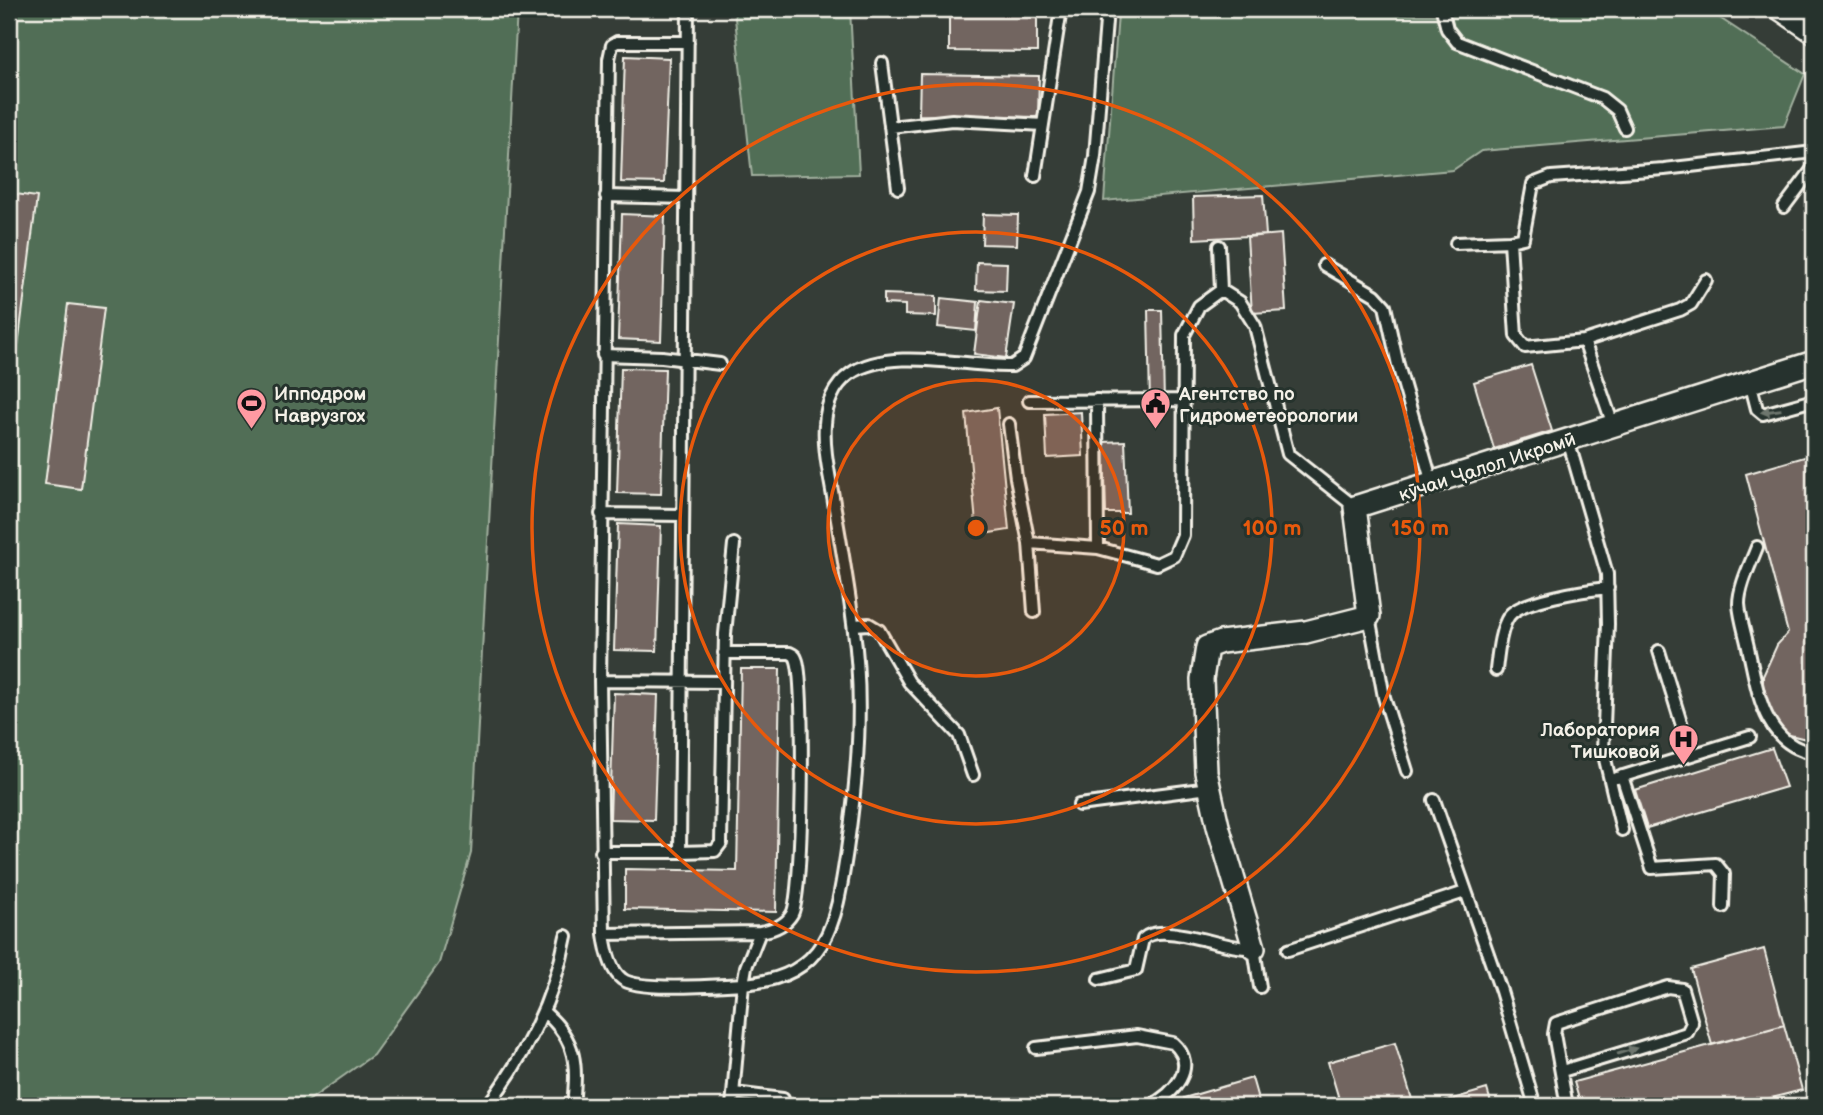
<svg xmlns="http://www.w3.org/2000/svg" width="1823" height="1115" font-family="'Balsamiq Sans',sans-serif">
<rect width="100%" height="100%" fill="#353d37"/>
<filter id="ink" filterUnits="userSpaceOnUse"><feTurbulence type="fractalNoise" baseFrequency=".0143" numOctaves="2"/><feDisplacementMap in="SourceGraphic" scale="14" xChannelSelector="R" yChannelSelector="G"/><feConvolveMatrix kernelMatrix="1 2 1 2 8 2 1 2 1" color-interpolation-filters="sRGB"/></filter>
<g filter="url(#ink)">
<!-- green -->
<path fill="#516e56" stroke="#a2b09f" stroke-width="2" d="M9,9H517L471,853L439,963L373,1055L301,1106H9Z
M734,9H850L859,174L752,176Z
M1456,9H1706L1805,74L1784,126L1481,151L1453,170L1104,201L1118,14L1455,15Z"/>
<!-- building -->
<path fill="#726560" stroke="#f4f1e8" stroke-width="2" d="M949,9L1037,10V52L949,51Z
M625,56L669,58L664,183L621,182Z
M920,74L1039,76L1038,117L919,115Z
M9,193L37,197L9,416Z
M1263,195L1266,235L1194,239L1193,197Z
M622,214L665,216L661,341L618,339Z
M983,214L1018,215L1017,245L982,244Z
M1281,234L1286,311L1252,313L1247,237Z
M977,262L1007,263L1006,291L976,290Z
M884,294L936,296V316L905,315V305L884,304Z
M941,298L978,302L976,331L938,327Z
M981,300L1014,304L1006,358L974,354Z
M68,304L104,308L81,489L45,484Z
M1148,310H1162L1164,403H1150Z
M1531,365L1552,431L1494,449L1474,382Z
M621,368L665,369L661,494L617,493Z
M997,408L1009,530L977,535L966,413Z
M1081,412L1083,456L1047,458L1045,414Z
M1125,441L1128,513H1106L1104,442Z
M1808,456L1814,475V741L1782,733L1763,704V676L1777,645L1788,633L1746,474Z
M618,524L661,526L657,651L614,650Z
M618,524L661,526L657,651L614,650Z
M741,669H780L776,912L625,909V869L737,871Z
M614,693L658,695L654,820L610,819Z
M1772,748L1786,787L1647,828L1635,790Z
M1814,894V929L1805,896Z
M1764,949L1784,1025L1712,1045L1691,969Z
M1784,1025L1802,1090L1741,1106H1581L1574,1082Z
M1395,1043L1414,1106H1341L1328,1062Z
M1252,1078L1260,1106H1187L1184,1098Z
M1487,1089L1492,1106H1429Z"/>
<g fill="none" stroke-linecap="round" stroke-linejoin="round">
<defs>
<path id="lane" d="M1442,9L1447,29L1457,42L1602,98L1617,110L1625,128
M688,42H617L612,45L609,59L600,681L604,934C606,949 610,970 622,979C638,992 720,985 743,984L746,967L760,932
M882,63L898,188
M890,127L952,120L1043,125
M1035,176L1061,9
M606,196L686,198
M1784,207L1814,167
M1456,243L1510,241
M1219,246L1221,290
M1324,265L1375,295L1385,306L1398,365L1432,483
M1584,341L1680,310L1691,304L1706,280
M603,355L662,357L720,364
M1750,382L1757,409L1763,414L1814,400
M1097,400L1098,548
M1029,401L1183,400
M1009,424L1016,478L1029,543L1098,548L1157,564L1174,556L1183,535L1184,335L1199,306L1221,290L1240,302L1255,326L1288,454L1355,507
M1613,425L1584,341L1525,347L1516,336L1510,241L1523,238L1533,184L1551,177L1664,169L1814,152
M1568,440L1607,574L1608,624L1603,751L1622,830
M601,514L683,515
M1029,543L1034,612
M1757,547C1751,563 1739,586 1739,604C1740,619 1746,636 1749,652C1758,692 1764,745 1814,753
M1369,616L1384,697L1407,771
M854,625L869,624L879,630L909,682L959,735L973,775
M1659,651L1691,755
M1496,670C1498,654 1500,629 1509,616C1520,600 1587,590 1608,588
M600,681L723,682
M1622,776L1652,868L1716,864L1724,874L1723,907
M1617,778L1750,737
M1434,800L1501,991L1535,1106
M1079,805L1209,788
M601,852H680L688,9
M680,852L715,851L721,843L725,634L734,544
M604,934L760,932C773,930 785,926 792,914C803,895 805,687 797,661C795,655 795,656 790,653H724
M1288,950L1465,892
M1099,979L1136,970L1143,939C1163,920 1226,951 1254,948L1260,987
M544,1012C578,1041 577,1065 573,1106
M1036,1048L1137,1036L1173,1043C1200,1067 1173,1094 1150,1106
M1562,1071L1687,1033L1692,1023L1682,989L1668,987L1556,1023L1554,1034L1567,1106
M734,1093L783,1099
M487,1106C526,1055 554,1000 566,936
M732,1106L743,984C829,977 836,923 847,850C858,775 864,699 853,623C848,583 841,543 834,503C830,477 823,450 825,424C826,405 834,385 850,374C889,346 967,367 1012,366L1024,358L1089,192L1095,156L1107,9"/>
<path id="street" d="M1780,9L1814,32
M1254,948L1218,826L1206,772L1202,679L1207,647L1221,642L1306,632L1369,616L1355,507L1814,362"/>
</defs>
<!-- lane casing -->
<use href="#lane" stroke="#f4f1e8" stroke-width="16"/>
<!-- street casing -->
<use href="#street" stroke="#f4f1e8" stroke-width="26"/>
<!-- lane -->
<use href="#lane" stroke="#26332d" stroke-width="10"/>
<!-- street -->
<use href="#street" stroke="#26332d" stroke-width="21"/>
</g>
<!-- one-way arrows -->
<defs><path id="oneway-solid" d="M-6-.8H1V-3.2L6.5 0L1 3.2V.8H-6Z" transform="scale(1.75)"/></defs>
<g fill="#6e766e">
<use href="#oneway-solid" transform="translate(1771 411) rotate(172)"/>
<use href="#oneway-solid" transform="translate(1627 1051) rotate(-17)"/>
</g>
</g>
<!-- distance rings -->
<circle cx="976" cy="528" r="148" fill="#e8590c" fill-opacity=".12"/>
<g fill="none" stroke="#e8590c" stroke-width="3.5">
<circle cx="976" cy="528" r="148"/>
<circle cx="976" cy="528" r="296"/>
<circle cx="976" cy="528" r="444"/>
</g>
<!-- icons -->
<defs>
<symbol id="stadium-pin" viewBox="-11 -11 22 30"><path d="M0 17L-7.5 6A9.5 9.5 0 1 1 7.5 6Z" fill="#ff9aa2" stroke="#26332d"/><path d="M0-5a6.5 5 0 1 0 0 10a6.5 5 0 1 0 0-10ZM-3.5-1.8h7v3.6h-7Z" fill="#111"/></symbol>
<symbol id="civic-pin" viewBox="-11 -11 22 30"><path d="M0 17L-7.5 6A9.5 9.5 0 1 1 7.5 6Z" fill="#ff9aa2" stroke="#26332d"/><path d="M-.6-6.5H3V-4.5H.6V-3L4-1V1h2V6H-6V1h2V-1L-.6-3ZM-1.2 2.5V6h2.4V2.5Z" fill="#111"/></symbol>
<symbol id="hospital-pin" viewBox="-11 -11 22 30"><path d="M0 17L-7.5 6A9.5 9.5 0 1 1 7.5 6Z" fill="#ff9aa2" stroke="#26332d"/><path d="M-5-5h3v3.5h4V-5h3V5h-3V1.5h-4V5h-3Z" fill="#111"/></symbol>
</defs>
<g fill-rule="evenodd">
<use href="#stadium-pin" x="234" y="386" width="35" height="47"/>
<use href="#civic-pin" x="1138" y="386" width="35" height="47"/>
<use href="#hospital-pin" x="1666" y="722" width="35" height="47"/>
</g>
<g text-anchor="middle" stroke-width="6" stroke-linejoin="round" paint-order="stroke">
<!-- poi labels -->
<g font-size="19" font-weight="bold" fill="#f4f1e8" stroke="#26332d" text-anchor="start">
<text x="274" y="400">Ипподром<tspan x="274" dy="22">Наврузгох</tspan></text>
<text x="1179" y="400">Агентство по<tspan x="1179" dy="22">Гидрометеорологии</tspan></text>
<text x="1660" y="736" text-anchor="end">Лаборатория<tspan x="1660" dy="22">Тишковой</tspan></text>
</g>
<!-- street labels -->
<g font-size="19" fill="#f4f1e8" stroke="#26332d">
<text transform="translate(1487 466) rotate(-18)" y="7">кӯчаи Ҷалол Икромӣ</text>
</g>
</g>
<circle cx="976" cy="528" r="10" fill="#e8590c" stroke="#26332d" stroke-width="3.5"/>
<g font-size="21" text-anchor="middle" font-weight="bold" fill="#e8590c" stroke="#26332d" stroke-width="6" stroke-linejoin="round" paint-order="stroke">
<text x="1124" y="535">50 m</text>
<text x="1272" y="535">100 m</text>
<text x="1420" y="535">150 m</text>
</g>
<!-- margin -->
<rect width="1823" height="1115" fill="none" stroke="#26332d" stroke-width="35"/>
<rect x="18" y="18" width="1788" height="1080" fill="none" stroke="#f4f1e8" stroke-width="2.5" filter="url(#ink)"/>
</svg>
